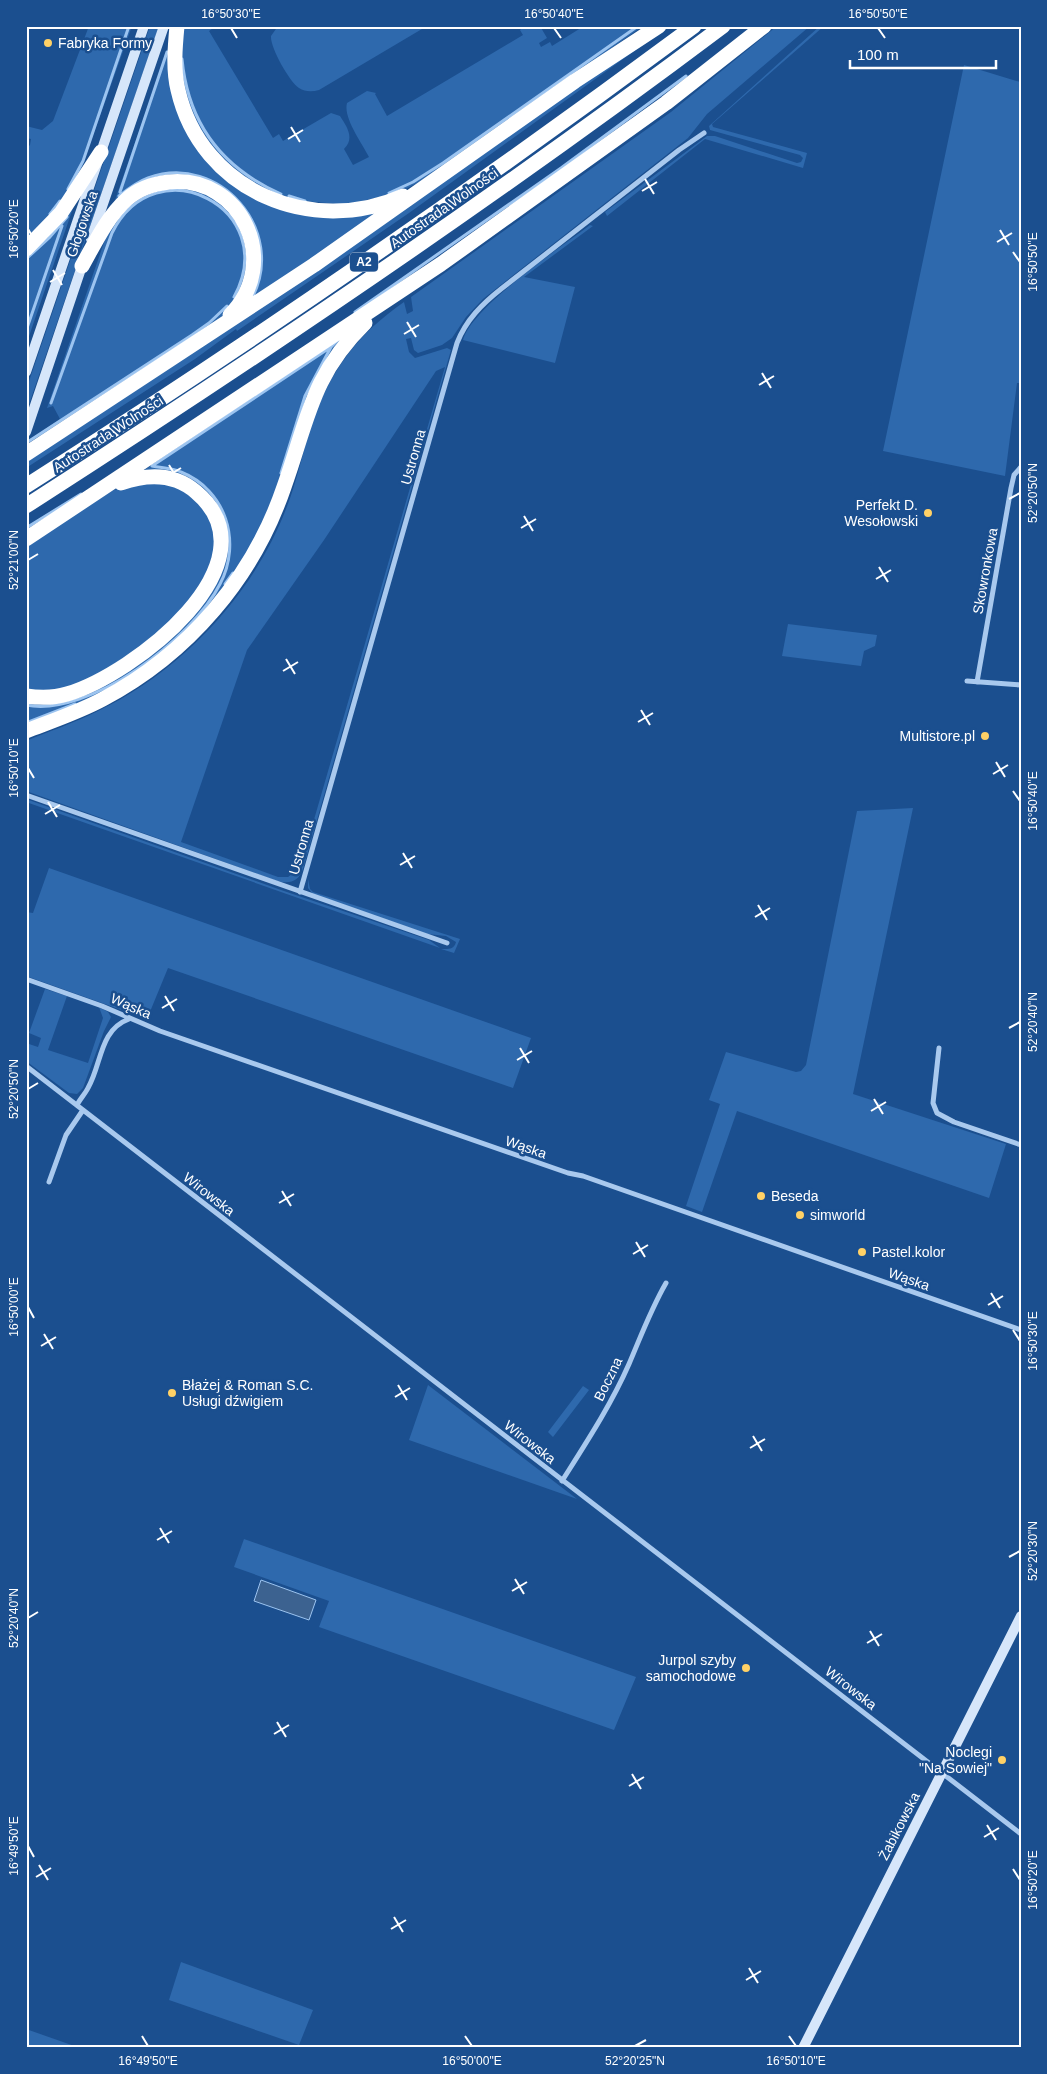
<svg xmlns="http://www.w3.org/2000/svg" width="1047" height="2074" font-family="Arial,sans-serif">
<rect width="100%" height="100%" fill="#1b4f8f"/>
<!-- green -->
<path fill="#2e69ad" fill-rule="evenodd" d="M89,26H132L80,172L65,199L26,242V149L30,145L31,139L26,138V126L42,130L53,121Z
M150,26H159L26,413V390Z
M181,26H216L209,31L273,138L279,134L283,141L331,113L340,116C347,127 355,138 344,149L353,165L369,157C362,143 343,118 347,103L367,91L376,93L375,94L387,116L523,35L520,30L524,26H540L547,38L539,43L541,47L550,42L552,46L584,26H643L419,182L398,193L339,206L281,198L241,176L212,148L193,117L183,88Z
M278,26H354L355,28L358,26H427L319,90C312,92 305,92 299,88C289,81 270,47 271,36Z
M777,26H810L707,114L688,138L483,299L466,317L452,338L442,345L418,353L414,350L411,338L406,339L409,352L415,358L447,348L451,350L303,869C298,882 290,884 277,881L26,791V741C50,731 74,723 96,712C180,672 252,597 286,509C297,481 303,451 312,423C331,369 358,334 404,302L407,314L413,311L411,297L671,112ZM445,367L300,868L288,877H278L181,842L247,650L324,540L436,371Z
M820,26H824L712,124L713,127L807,153L803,168L705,139L607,216L605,212L707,136H715L797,163L801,162L803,158L800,155L710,130L709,126Z
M644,44L409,213L237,331L236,329L195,359L26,468V460L575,87Z
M168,48L184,121L257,197L385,208L248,305L257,239L196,179L115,200Z
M964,65L1020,82L1021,79V383H1017L1005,476L883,451Z
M182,187C192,190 207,192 215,198C259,231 256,282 220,319L39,438L41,432L60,419L53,406L47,408L109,228L119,213L149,192Z
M74,205L72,211L26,345V254Z
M590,225L593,226L524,277L575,287L555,363L463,340C473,306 560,248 590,225Z
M342,335L247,558L183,637L112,690L26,726V703H52L196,612L212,592L224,566L225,559L221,516L215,503L201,487L143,471Z
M169,481L206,508L217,540L203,586L147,645L73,688L26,693V545L112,491L128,484Z
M788,624L877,635L875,646L864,651L861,666L782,656Z
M26,799L281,890L429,940L440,948L26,802Z
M913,808L853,1094L1006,1144L989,1198L737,1111L702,1212L686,1206L720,1104L709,1100L726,1052L796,1072L801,1071L806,1065L857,811Z
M49,868L531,1038L513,1088L168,968L147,1019L26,976V912L33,913Z
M308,879L310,889L313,892L460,939L454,953L441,949C448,949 454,950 456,942L446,936L427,934L313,894L308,888Z
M45,989L67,996L48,1050L88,1063L103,1018L99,1007L108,1012L111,1017L104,1031L83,1088L77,1094L69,1093L26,1061V1043L38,1047L41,1038L29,1033Z
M428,1385L577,1499L409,1440Z
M583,1386L589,1390L553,1437L548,1432Z
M244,1539L636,1677L614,1730L319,1627L329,1601L234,1567Z
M181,1962L313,2010L299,2045L169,2000Z
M26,2029L80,2048H26Z"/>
<!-- water -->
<path fill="#3c6290" stroke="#9cc4f0" d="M261,1580L316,1600L309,1620L254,1601Z"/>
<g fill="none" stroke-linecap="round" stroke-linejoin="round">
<!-- stream -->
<path stroke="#9cc4f0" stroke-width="3" d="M182,59C188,123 222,168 281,194
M68,189L83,161L129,26
M120,192L167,52
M389,193L413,182L443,163L638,26
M119,196C128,189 137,182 148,178C220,152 287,231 252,298
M289,196L305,201
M50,214L60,201
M26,259L49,238L67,217
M355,312L561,168L686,76
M26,331L62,226
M51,403L112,233C156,144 282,209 234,297
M26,443L192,335L209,323L227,306
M281,473L305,396L331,347
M26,528L81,494
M225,584L233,573
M26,705C89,718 193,638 220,584C242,542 226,490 181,472C172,468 162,468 152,466L331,347L338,340
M26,723L75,704"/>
<!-- street -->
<path stroke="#a9c9ee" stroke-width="5" d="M967,681L1021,685
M977,682L1011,488L1014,475L1021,467
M26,795L447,943
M300,892L457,343C466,320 482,304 501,289L679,150L704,133
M26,979L102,1006L160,1031L568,1173L583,1176L1021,1330
M939,1048L933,1103L937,1113L954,1122L1021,1145
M26,1066L1021,1834
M77,1105C80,1099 85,1094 88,1088C102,1064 99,1030 129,1019
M49,1182L66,1135L83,1110
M562,1481C586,1443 611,1405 629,1364C641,1336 651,1309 666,1283"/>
<!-- secondary -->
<path stroke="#d6e6fa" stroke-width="10" d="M91,239L164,26
M26,372L144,26
M26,432L84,260
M803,2048L1021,1616"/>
<!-- highway -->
<path stroke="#fff" stroke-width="15" d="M177,26C175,47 173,70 178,90C201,191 312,237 403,196
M26,249L61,213L101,152
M82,266C95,243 107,217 127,199C138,189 153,184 169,182C242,175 282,263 230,315
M26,454L314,265L575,81L659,26
M26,486C254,341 477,187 694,26
M26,506C263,354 497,196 723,26
M26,539L441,264L666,103L764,26
M26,696C40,698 54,698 67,694C132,675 280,563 196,492C174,473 147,474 121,483
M26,731C52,721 79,712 103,699C188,654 253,578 284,487C308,420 311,376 365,323"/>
</g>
<!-- ticks -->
<path fill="none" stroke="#fff" stroke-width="2" d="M231,28L237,38M554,28L561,38M878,28L885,38M291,127L300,142M288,139L303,130M645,179L654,194M642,191L657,182M28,229L34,239M1000,230L1009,245M997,242L1012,233M1013,252L1020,262M53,270L62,285M50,282L65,273M407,322L416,337M404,334L419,325M762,373L771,388M759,385L774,376M169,465L178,480M166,477L181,468M1009,499L1020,493M524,516L533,531M521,528L536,519M28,560L38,554M879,567L888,582M876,579L891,570M286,659L295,674M283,671L298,662M641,710L650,725M638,722L653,713M996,762L1005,777M28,768L34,778M993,774L1008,765M1013,791L1020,801M48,802L57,817M45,814L60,805M403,853L412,868M400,865L415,856M758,905L767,920M755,917L770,908M165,996L174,1011M162,1008L177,999M1009,1028L1020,1022M520,1048L529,1063M517,1060L532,1051M28,1089L38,1083M874,1099L883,1114M871,1111L886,1102M282,1191L291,1206M279,1203L294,1194M636,1242L645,1257M633,1254L648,1245M991,1293L1000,1308M988,1305L1003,1296M28,1307L34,1318M1013,1330L1020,1341M44,1334L53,1349M41,1346L56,1337M398,1385L407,1400M395,1397L410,1388M753,1436L762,1451M750,1448L765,1439M160,1528L169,1543M157,1540L172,1531M1009,1557L1020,1551M515,1579L524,1594M512,1591L527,1582M28,1618L38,1612M870,1631L879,1646M867,1643L882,1634M277,1722L286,1737M274,1734L289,1725M632,1774L641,1789M629,1786L644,1777M987,1825L996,1840M984,1837L999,1828M28,1846L34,1857M39,1865L48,1880M1013,1869L1020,1880M36,1877L51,1868M394,1917L403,1932M391,1929L406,1920M749,1968L758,1983M746,1980L761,1971M142,2036L148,2046M465,2036L472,2046M789,2036L796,2046M635,2046L646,2040"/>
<!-- markers -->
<g fill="#ffd166" stroke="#1b4f8f" stroke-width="2">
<circle cx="48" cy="43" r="5"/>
<circle cx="928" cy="513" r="5"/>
<circle cx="985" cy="736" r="5"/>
<circle cx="761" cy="1196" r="5"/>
<circle cx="800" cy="1215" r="5"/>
<circle cx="862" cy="1252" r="5"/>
<circle cx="172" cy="1393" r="5"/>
<circle cx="746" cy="1668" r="5"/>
<circle cx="1002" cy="1760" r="5"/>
</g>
<g text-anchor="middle" stroke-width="5" stroke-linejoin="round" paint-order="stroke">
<!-- shield labels -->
<rect fill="#1b4f8f" stroke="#bbcadd" stroke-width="1" x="350" y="252.5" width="28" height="19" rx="4"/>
<g font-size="12" font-weight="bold" fill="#fff">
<text x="364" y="266">A2</text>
</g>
<!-- poi labels -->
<g font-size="14" fill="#fff" stroke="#1b4f8f" text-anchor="start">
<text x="58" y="48">Fabryka Formy</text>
<text x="918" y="510" text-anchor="end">Perfekt D.<tspan x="918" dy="16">Wesołowski</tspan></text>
<text x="975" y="741" text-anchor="end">Multistore.pl</text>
<text x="771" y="1201">Beseda</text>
<text x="810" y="1220">simworld</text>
<text x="872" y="1257">Pastel.kolor</text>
<text x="182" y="1390">Błażej &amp; Roman S.C.<tspan x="182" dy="16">Usługi dźwigiem</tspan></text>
<text x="736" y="1665" text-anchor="end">Jurpol szyby<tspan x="736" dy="16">samochodowe</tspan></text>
<text x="992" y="1757" text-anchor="end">Noclegi<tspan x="992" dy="16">"Na Sowiej"</tspan></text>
</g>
<!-- street labels -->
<g font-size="14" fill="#fff" stroke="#1b4f8f">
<text transform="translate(444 208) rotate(-35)" y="5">Autostrada Wolności</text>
<text transform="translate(82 224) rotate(-71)" y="5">Głogowska</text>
<text transform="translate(108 434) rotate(-33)" y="5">Autostrada Wolności</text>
<text transform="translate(413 457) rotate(-74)" y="5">Ustronna</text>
<text transform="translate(985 571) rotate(-80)" y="5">Skowronkowa</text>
<text transform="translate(301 847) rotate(-74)" y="5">Ustronna</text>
<text transform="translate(131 1006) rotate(24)" y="5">Wąska</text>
<text transform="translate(526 1147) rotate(19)" y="5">Wąska</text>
<text transform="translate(209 1194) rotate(38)" y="5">Wirowska</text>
<text transform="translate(909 1279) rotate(19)" y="5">Wąska</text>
<text transform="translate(608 1379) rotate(-64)" y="5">Boczna</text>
<text transform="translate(530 1442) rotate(38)" y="5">Wirowska</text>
<text transform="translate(851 1688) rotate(38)" y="5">Wirowska</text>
<text transform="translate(899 1826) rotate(-63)" y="5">Żabikowska</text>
</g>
</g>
<!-- border -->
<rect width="1047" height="2074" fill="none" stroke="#1b4f8f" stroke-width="55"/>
<!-- scale -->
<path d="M850 60v8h146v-8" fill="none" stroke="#ffffff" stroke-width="2.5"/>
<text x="857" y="60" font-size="15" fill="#ffffff" stroke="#1b4f8f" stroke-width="4" paint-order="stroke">100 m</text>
<rect x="28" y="28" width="992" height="2018" fill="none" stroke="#fff" stroke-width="2"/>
<g font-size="12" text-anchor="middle" fill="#fff">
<text x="231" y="18">16°50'30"E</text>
<text x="554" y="18">16°50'40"E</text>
<text x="878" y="18">16°50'50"E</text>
<text transform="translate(14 229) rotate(-90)" y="4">16°50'20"E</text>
<text transform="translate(1033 262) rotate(-90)" y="4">16°50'50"E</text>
<text transform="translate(1033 493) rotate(-90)" y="4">52°20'50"N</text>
<text transform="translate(14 560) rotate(-90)" y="4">52°21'00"N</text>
<text transform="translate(14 768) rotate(-90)" y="4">16°50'10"E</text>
<text transform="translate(1033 801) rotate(-90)" y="4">16°50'40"E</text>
<text transform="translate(1033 1022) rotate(-90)" y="4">52°20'40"N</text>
<text transform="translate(14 1089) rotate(-90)" y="4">52°20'50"N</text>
<text transform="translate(14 1307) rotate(-90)" y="4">16°50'00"E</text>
<text transform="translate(1033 1341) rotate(-90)" y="4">16°50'30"E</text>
<text transform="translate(1033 1551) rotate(-90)" y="4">52°20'30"N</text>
<text transform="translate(14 1618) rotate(-90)" y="4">52°20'40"N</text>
<text transform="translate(14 1846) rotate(-90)" y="4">16°49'50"E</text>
<text transform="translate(1033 1880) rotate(-90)" y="4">16°50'20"E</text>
<text x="148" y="2065">16°49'50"E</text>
<text x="472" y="2065">16°50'00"E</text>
<text x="635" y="2065">52°20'25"N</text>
<text x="796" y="2065">16°50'10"E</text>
</g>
</svg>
